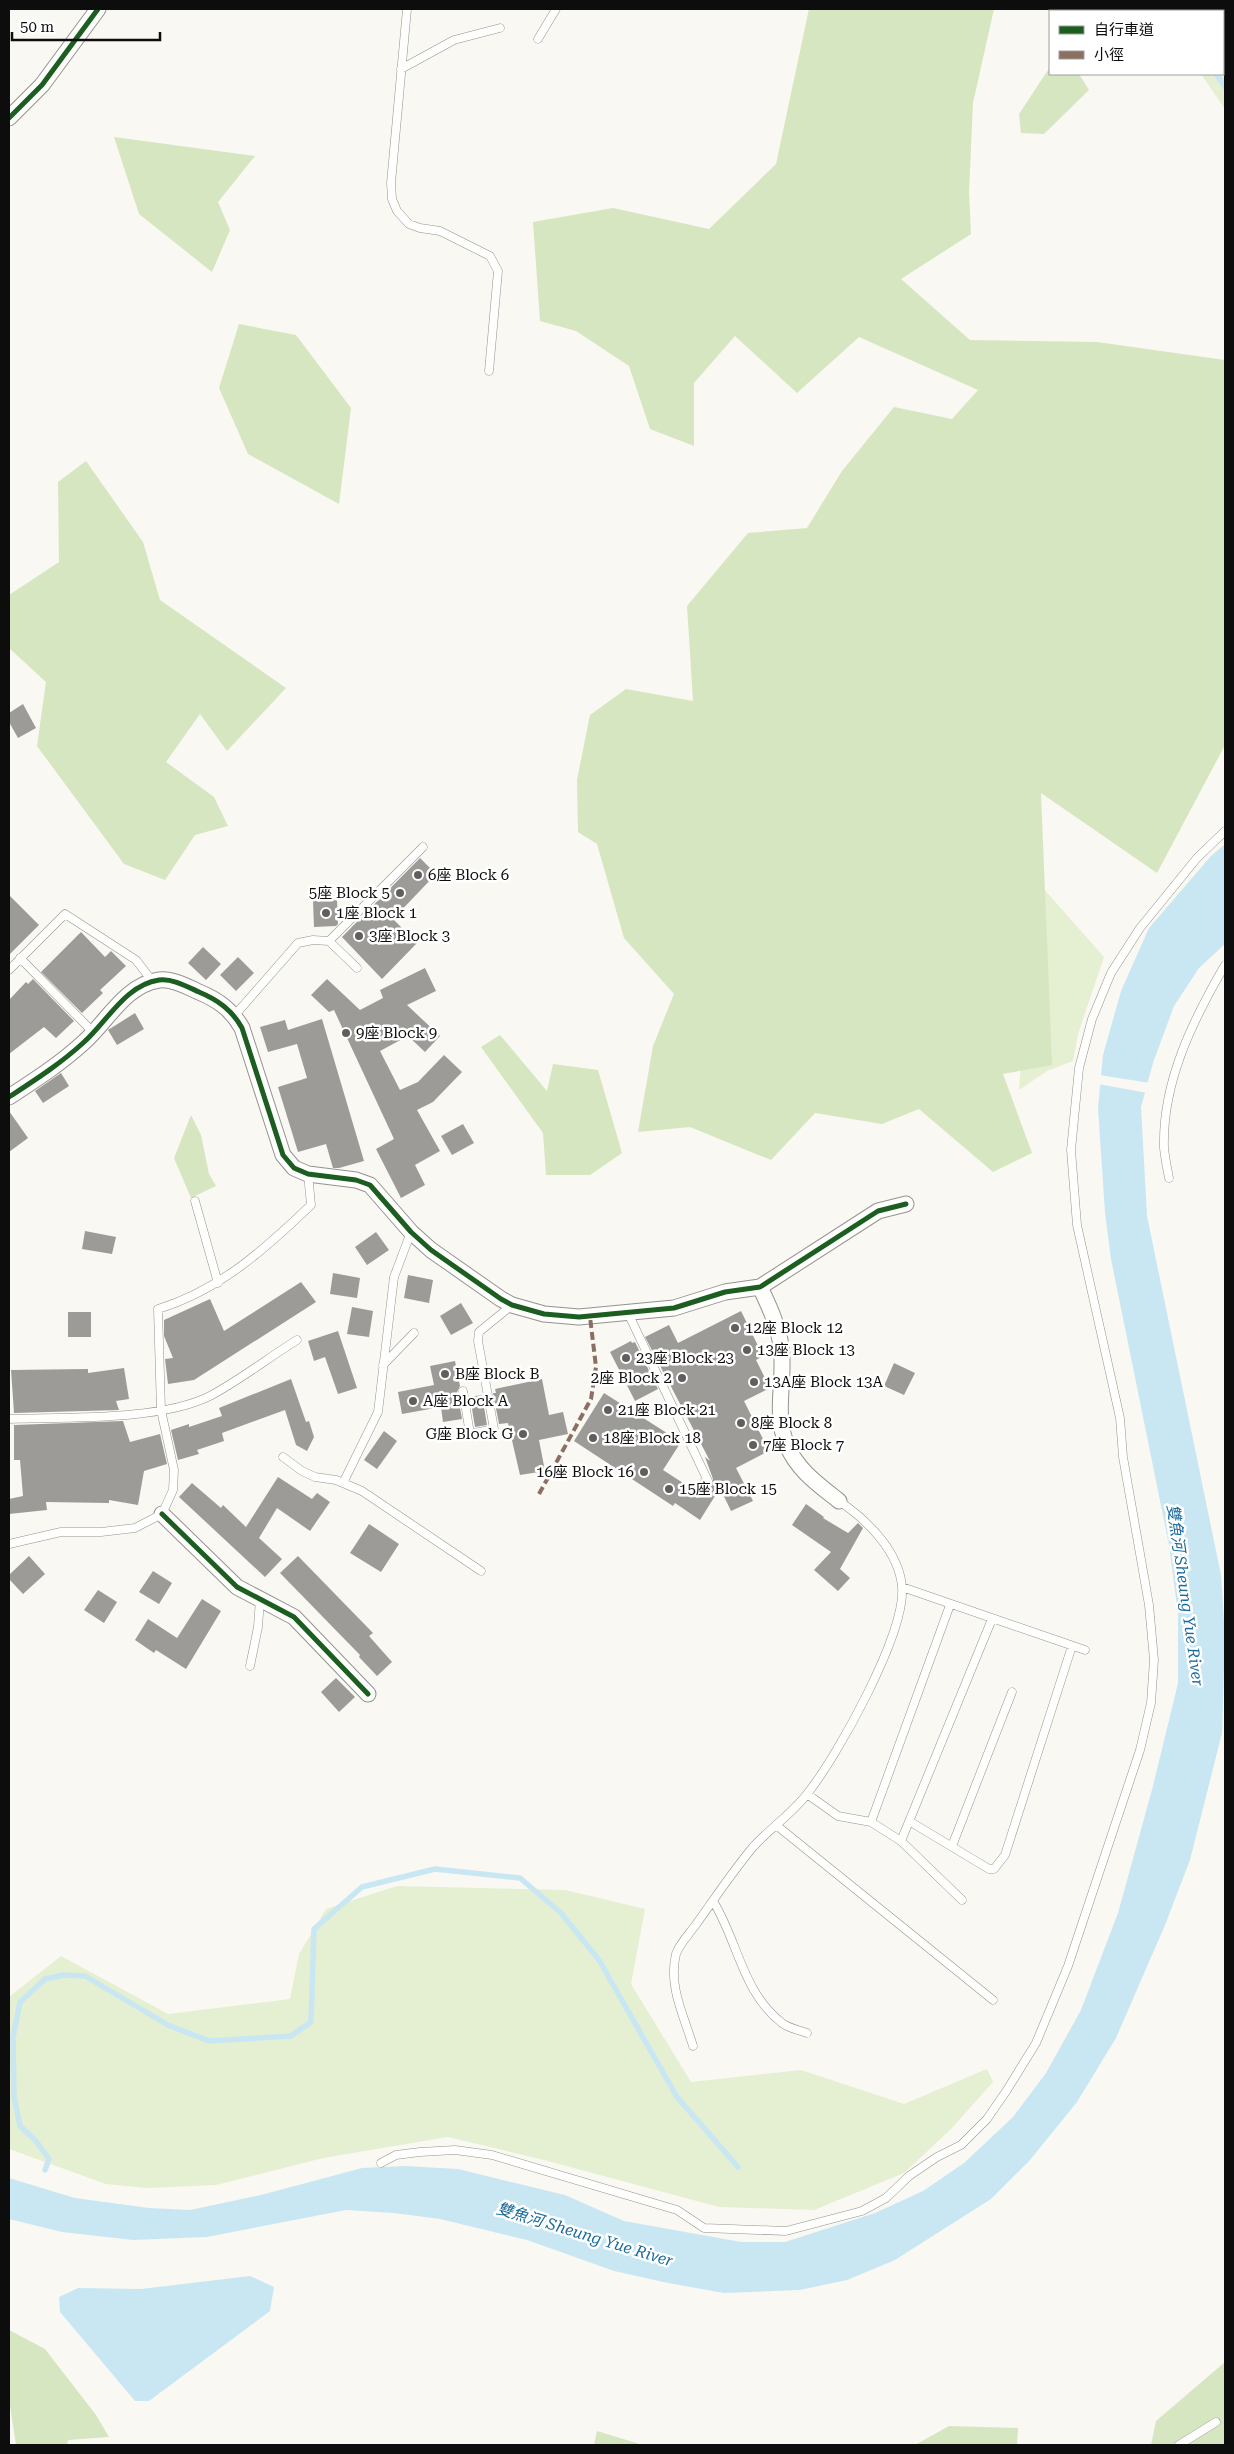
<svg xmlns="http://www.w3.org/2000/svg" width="1234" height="2454" font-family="'Roboto Serif','Noto Sans TC',serif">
<rect width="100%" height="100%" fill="#faf8f2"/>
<!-- green -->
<path fill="#e5efd2" d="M1223,60L1225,64V109L1201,74H1223Z
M1035,879L1104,957L1078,1034L1073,1061L1047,1071L1019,1090Z
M397,1886L565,1890L645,1909L631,1984L691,2082L801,2070L904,2104L987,2069L993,2082L951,2129L904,2173L814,2210L719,2207L544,2160L448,2137L323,2158L216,2185L147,2188L106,2184L9,2149V1997L61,1956L168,2014L290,1999L299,1954L326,1909Z"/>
<!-- forest -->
<path fill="#d6e6c0" d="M809,9H994L973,103L969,192L971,234L901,279L970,340L1097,342L1225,360V745L1157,873L1041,793L1052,1065L1003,1074L1032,1153L993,1172L919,1109L882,1124L815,1113L771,1160L690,1127L638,1132L653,1046L674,994L624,938L597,844L578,832L577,780L590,715L626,689L693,701L687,606L748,533L807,528L842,471L894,407L952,419L978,390L859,337L797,393L735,336L694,383V446L650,429L629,366L576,331L540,321L533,222L613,208L709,229L776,164Z
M1050,67V74H1079L1089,90L1044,134L1021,133L1019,114Z
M114,137L255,156L218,202L230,230L212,272L139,214Z
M239,324L296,335L351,408L339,504L248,454L219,388Z
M86,461L143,542L160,600L286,688L227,751L200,714L166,762L214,797L228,826L195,835L165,880L124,864L37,746L46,682L9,648V595L59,562L58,482Z
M500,1035L547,1091L553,1064L598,1070L622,1153L590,1175H546L543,1133L481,1047Z
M191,1115L201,1135L209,1174L216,1186L191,1198L174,1158Z
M9,2330L45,2349L96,2415L109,2437L68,2440L67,2445H16L9,2399Z
M1225,2362V2445H1151L1156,2421Z
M949,2426L1018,2428L1017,2445H915Z
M597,2431L643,2445H594Z"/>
<!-- water -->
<path fill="#c9e7f3" d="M1225,844V944L1199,968L1174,1006L1153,1063L1141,1107L1147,1216L1221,1575L1225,1637L1222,1733L1190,1860L1165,1925L1116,2038L1077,2102L1030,2160L991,2199L895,2260L847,2280L800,2290L724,2293L668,2283L614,2271L527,2240L440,2219L394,2213L346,2210L207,2237L133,2240L62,2232L9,2219V2178L75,2198L149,2208L190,2210L261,2195L362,2168L405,2166L458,2169L565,2195L624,2221L741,2242H785L875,2213L923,2191L964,2163L1013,2117L1046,2073L1081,2010L1118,1913L1153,1786L1178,1683V1614L1169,1545L1111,1259L1105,1213L1098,1108L1103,1055L1121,991L1149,928L1211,856Z
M250,2276L274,2287L270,2311L149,2401H135L60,2312L59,2297L78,2288L141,2289Z"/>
<!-- pier -->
<path fill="#faf8f2" d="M1099,1075L1150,1083L1148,1093L1098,1084Z"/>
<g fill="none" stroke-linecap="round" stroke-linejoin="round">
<!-- stream -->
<path stroke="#c9e7f3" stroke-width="5.5" d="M1177,9L1178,11
M1216,74L1225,87
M45,2170L49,2159L36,2141L20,2126L14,2097L13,2037L20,2002L45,1979L63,1975L85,1976L168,2025L209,2041L291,2036L311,2022L314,1929L362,1887L435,1869L520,1878L561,1913L599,1960L677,2097L738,2167"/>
</g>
<!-- building -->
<path fill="#9d9b98" d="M23,704L36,728L18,738L9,722V713Z
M420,858L436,874L393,919L417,943L382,979L342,937Z
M9,895L39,925L9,955Z
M337,900L338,924L336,926L314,927L313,901Z
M81,932L105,957L111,951L126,966L100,990L103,993L82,1013L41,972Z
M203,947L221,964L206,980L188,963Z
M238,957L254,973L236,991L220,975Z
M425,968L436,991L407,1005L440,1036L425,1052L408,1036L380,1051L400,1090L418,1082L444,1055L462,1072L433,1102L417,1110L440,1151L415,1165L425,1185L401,1198L376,1149L394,1139L334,1010L329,1012L311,995L327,979L360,1010L383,998L380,990Z
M33,979L74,1021L56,1038L44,1027L9,1054V1000L26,982L28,984Z
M135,1013L144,1029L117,1045L108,1030Z
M322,1019L364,1161L339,1168H333L326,1144L298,1152L278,1087L307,1078L297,1044L268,1052L260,1027L285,1020L288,1030Z
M61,1073L69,1086L43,1103L35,1091Z
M9,1111L28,1138L9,1152Z
M463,1124L474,1143L452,1155L441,1136Z
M85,1231L116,1237L112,1254L82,1249Z
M376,1232L389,1250L367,1265L355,1247Z
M333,1273L360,1278L357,1298L330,1294Z
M408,1275L433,1280L429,1303L404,1298Z
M301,1282L316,1302L194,1380L168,1384L165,1359L173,1358L164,1336V1320L210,1299L224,1331Z
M461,1303L473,1323L451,1335L440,1316Z
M352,1307L373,1311L369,1337L347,1334Z
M741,1311L763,1356L756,1360L770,1388L744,1401L769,1451L736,1468L753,1501L731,1511L720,1488L700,1520L675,1503L673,1506L574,1441L604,1393L681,1442L663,1470L694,1490L701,1479L704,1485L711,1486L713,1479L705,1457L710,1461L645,1337L669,1325L678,1343Z
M68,1312H91V1337H68Z
M338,1331L357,1388L338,1394L325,1357L314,1361L308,1341Z
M631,1341L632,1343L635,1342L658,1389L635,1401L610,1352Z
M455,1361L460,1386L457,1392L462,1419L443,1422L441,1407L402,1414L398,1392L434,1385L430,1366Z
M894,1363L915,1373L904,1395L884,1386Z
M124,1368L129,1399L116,1401L119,1410L14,1413L11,1370L88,1369V1373Z
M291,1379L306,1422L309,1421L314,1437L307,1451L296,1445L285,1410L222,1433L224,1441L197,1450L199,1454L178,1460L171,1430L189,1424V1427L222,1416L219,1408Z
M542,1379L549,1415L563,1412L568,1434L539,1440L545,1471L520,1475L508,1423L499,1424L493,1393H496L495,1389Z
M482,1395L487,1425L475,1427L470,1397Z
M123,1421L130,1442L160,1434L167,1464L144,1471L138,1505L109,1500V1503L46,1502L47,1510L9,1514V1499L23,1496L20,1460H14V1425Z
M384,1431L397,1441L377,1469L364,1460Z
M278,1477L312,1499L317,1493L330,1502L310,1531L277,1508L259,1538L282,1559L265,1577L179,1497L192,1483L221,1508L223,1505L246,1527Z
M806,1504L824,1517L823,1518L848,1533L858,1523L863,1528L840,1569L850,1578L838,1591L814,1570L831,1552L792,1525Z
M369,1524L399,1544L381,1572L350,1553Z
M29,1556L45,1574L23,1594L9,1579V1575Z
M298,1556L373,1633L369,1636L392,1662L377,1676L359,1657L360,1655L280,1573Z
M153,1571L172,1583L159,1604L139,1592Z
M98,1590L117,1602L104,1623L84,1610Z
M202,1599L221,1611L186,1669L156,1650L154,1653L135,1640L148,1619L177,1638Z
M336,1678L355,1697L339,1712L321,1692Z"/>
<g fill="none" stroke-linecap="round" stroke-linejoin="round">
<defs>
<path id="lane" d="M407,9L391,183L392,199L397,211L409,224L420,228L440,231L490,256L498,271L489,371
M538,39L556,9
M401,69L454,40L500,28
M329,941L423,847
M20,958L93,1032
M9,970L65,914L136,960L153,982
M235,1015L298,943L313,940L329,941L357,968
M1169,1178C1167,1168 1165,1158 1164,1148C1162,1082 1193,1020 1225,965
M195,1201L218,1283
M628,1313L708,1481
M383,1365L414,1333
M463,1391L470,1434L494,1429L478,1341L479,1332L512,1305
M9,1419C65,1417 160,1421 210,1396C240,1380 268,1358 297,1340
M283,1457L302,1471L315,1477L336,1480L362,1491L481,1571
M343,1483L378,1412L394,1277L411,1232
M9,1544L61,1532H101L135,1528L162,1514L173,1490L174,1470L161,1410L158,1309C220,1290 265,1249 311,1205L308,1174
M902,1587L1085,1650
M250,1666L258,1627L260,1599
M807,1794L838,1816L871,1822L901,1841L962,1900
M909,1821L989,1869H994L1005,1855L1072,1646
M871,1822L950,1605
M776,1825L993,2000
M901,1841L992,1619
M952,1846L1012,1692
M713,1901C738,1941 742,1992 782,2023C788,2028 799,2030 807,2033
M693,2046C684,2016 668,1986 676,1954C679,1944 691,1932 697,1923C715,1898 733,1871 753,1847C770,1828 792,1814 807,1794C837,1757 906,1633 902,1587C899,1551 867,1520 839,1501
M381,2163L396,2155L420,2152L455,2150L492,2155L677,2210L704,2228L786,2231L862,2211L886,2198L909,2176L937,2157L961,2145L987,2119L1007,2090L1036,2043L1068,1966L1140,1750L1151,1703L1154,1660L1149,1605L1123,1457L1120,1418L1077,1225L1071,1150L1079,1068L1092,1019L1111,973L1140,928L1197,858L1225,831
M1179,2445L1216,2422"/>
<path id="street" d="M9,118L42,85L98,9
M9,1097C35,1080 60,1064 83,1043C107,1022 125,985 159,980C172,978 188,987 199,992C218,1000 232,1010 242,1028L283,1155L294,1168L308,1174L356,1180L370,1185L411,1232L431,1250L501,1299L512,1305L544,1314L579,1317L674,1308L725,1292L760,1287L878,1211L906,1204
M760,1287C769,1306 778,1325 781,1346C786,1378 773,1414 787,1445C797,1470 819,1485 839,1501
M162,1514L237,1587L294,1617L368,1694"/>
</defs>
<!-- lane casing -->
<use href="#lane" stroke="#949390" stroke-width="9"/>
<!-- street casing -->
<use href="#street" stroke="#949390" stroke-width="17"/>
<!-- lane -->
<use href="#lane" stroke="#fefefd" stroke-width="8"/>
<!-- street -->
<use href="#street" stroke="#fefefd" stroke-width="15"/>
<!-- quiet -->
<path stroke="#8d6e63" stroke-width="4" stroke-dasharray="8 4" stroke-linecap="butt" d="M539,1494L591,1399L596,1367L590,1317"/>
<defs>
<path id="cycleway" d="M9,118L42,85L98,9
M9,1097C35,1080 60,1064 83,1043C107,1022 125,985 159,980C172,978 188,987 199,992C218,1000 232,1010 242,1028L283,1155L294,1168L308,1174L356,1180L370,1185L411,1232L431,1250L501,1299L512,1305L544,1314L579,1317L674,1308L725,1292L760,1287L878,1211L906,1204
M162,1514L237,1587L294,1617L368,1694"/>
</defs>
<!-- cycleway casing -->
<use href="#cycleway" stroke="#fff" stroke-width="8"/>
<!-- cycleway -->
<use href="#cycleway" stroke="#1b5e20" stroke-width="5"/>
</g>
<!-- markers -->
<g fill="#605f5d" stroke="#fff" stroke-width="2">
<circle cx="418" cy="875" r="5"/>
<circle cx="400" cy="893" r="5"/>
<circle cx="326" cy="913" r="5"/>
<circle cx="359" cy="936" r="5"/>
<circle cx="346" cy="1033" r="5"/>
<circle cx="735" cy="1328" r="5"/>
<circle cx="747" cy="1350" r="5"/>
<circle cx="626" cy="1358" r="5"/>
<circle cx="445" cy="1374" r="5"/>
<circle cx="682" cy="1378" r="5"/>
<circle cx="754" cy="1382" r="5"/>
<circle cx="413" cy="1401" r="5"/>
<circle cx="608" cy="1410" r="5"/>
<circle cx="741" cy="1423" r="5"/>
<circle cx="523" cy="1434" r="5"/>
<circle cx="593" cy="1438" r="5"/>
<circle cx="753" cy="1445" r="5"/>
<circle cx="644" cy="1472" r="5"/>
<circle cx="669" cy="1489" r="5"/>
</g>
<g text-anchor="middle" stroke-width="5" stroke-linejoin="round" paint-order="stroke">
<!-- poi labels -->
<g font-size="15" fill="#0d0d0d" stroke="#fff" text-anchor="start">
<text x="428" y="880">6座 Block 6</text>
<text x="390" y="898" text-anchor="end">5座 Block 5</text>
<text x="336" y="918">1座 Block 1</text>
<text x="369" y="941">3座 Block 3</text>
<text x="356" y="1038">9座 Block 9</text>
<text x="745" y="1333">12座 Block 12</text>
<text x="757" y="1355">13座 Block 13</text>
<text x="636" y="1363">23座 Block 23</text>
<text x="455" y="1379">B座 Block B</text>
<text x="672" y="1383" text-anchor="end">2座 Block 2</text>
<text x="764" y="1387">13A座 Block 13A</text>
<text x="423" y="1406">A座 Block A</text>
<text x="618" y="1415">21座 Block 21</text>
<text x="751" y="1428">8座 Block 8</text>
<text x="513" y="1439" text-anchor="end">G座 Block G</text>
<text x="603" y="1443">18座 Block 18</text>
<text x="763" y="1450">7座 Block 7</text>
<text x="634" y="1477" text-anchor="end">16座 Block 16</text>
<text x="679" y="1494">15座 Block 15</text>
</g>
<!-- water labels -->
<g font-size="16" font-style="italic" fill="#1a6b9b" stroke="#fff">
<text transform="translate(1186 1595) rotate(82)" y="6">雙魚河 Sheung Yue River</text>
<text transform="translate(585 2234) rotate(17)" y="6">雙魚河 Sheung Yue River</text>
</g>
</g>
<!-- border -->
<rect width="1234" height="2454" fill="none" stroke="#0d0d0d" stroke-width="20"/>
<!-- legend -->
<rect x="1049" y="10" width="175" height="65" fill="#ffffff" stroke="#9e9e9e"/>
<rect x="1059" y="26" width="25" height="8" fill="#1b5e20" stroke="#9e9e9e"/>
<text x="1094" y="35" font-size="15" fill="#0d0d0d">自行車道</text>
<rect x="1059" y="51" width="25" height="8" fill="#8d6e63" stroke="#9e9e9e"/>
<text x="1094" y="60" font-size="15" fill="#0d0d0d">小徑</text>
<!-- scale -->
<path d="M12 32v8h148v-8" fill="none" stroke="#0d0d0d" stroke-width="2.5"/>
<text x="20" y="32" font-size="15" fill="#0d0d0d" stroke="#ffffff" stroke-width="4" paint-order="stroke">50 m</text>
</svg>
